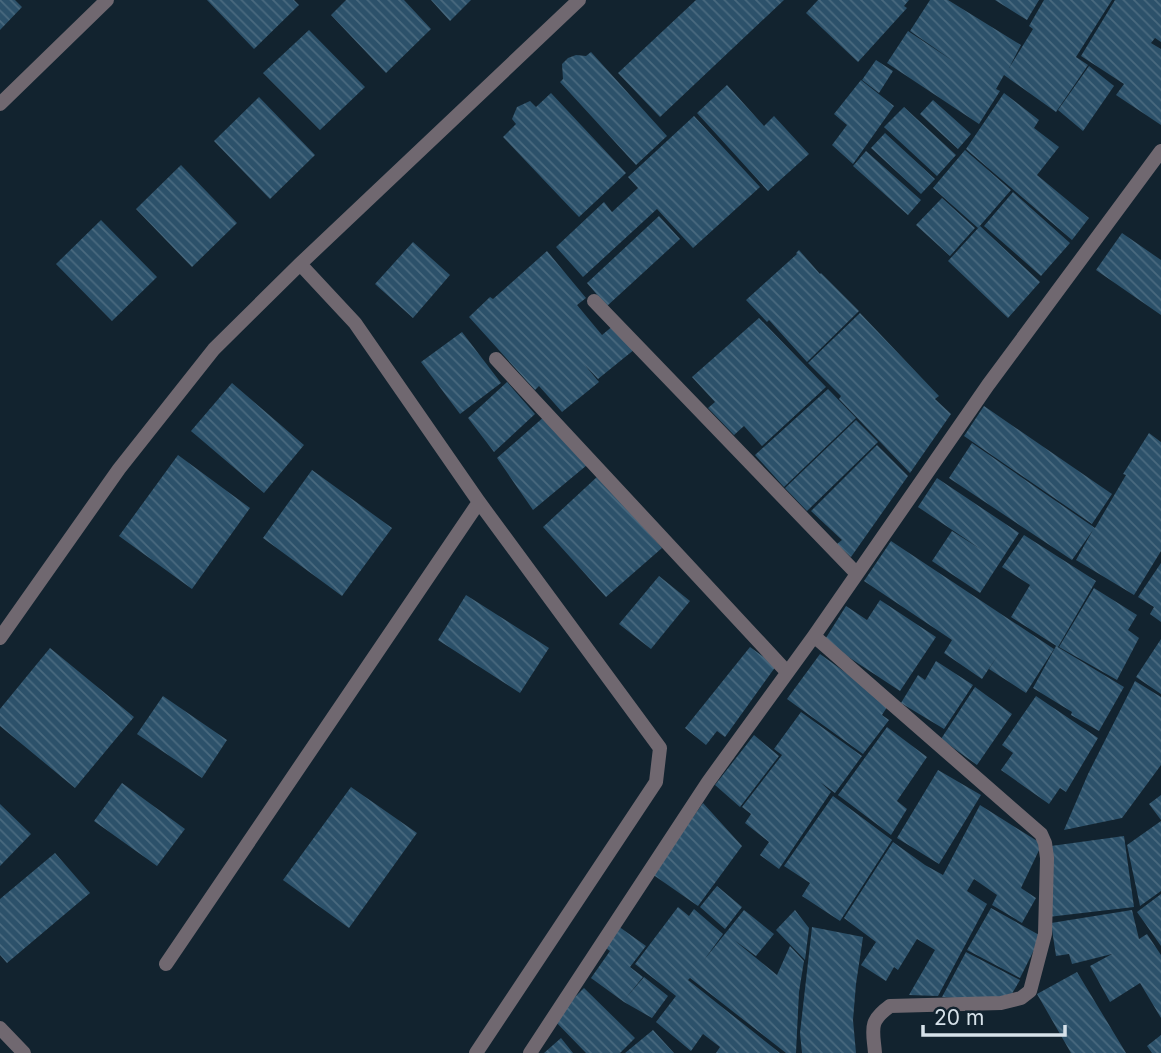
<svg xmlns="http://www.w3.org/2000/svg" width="1161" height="1053" font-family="Inter,sans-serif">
<defs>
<pattern id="building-back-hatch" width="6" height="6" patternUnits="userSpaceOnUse" patternTransform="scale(1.75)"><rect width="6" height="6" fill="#2c516a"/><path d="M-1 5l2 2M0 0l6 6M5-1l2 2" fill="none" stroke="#4a6a7f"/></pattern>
</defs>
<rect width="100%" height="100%" fill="#12232f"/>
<!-- building -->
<path fill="url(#building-back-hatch)" d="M0,0H15L22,7L0,30Z
M207,0H294L299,5L254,49Z
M346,0H404L431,29L386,73L331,15Z
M431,0H471L450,21Z
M696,0H784L660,117L618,73Z
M818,0H909L904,6L907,8L858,62L806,13Z
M930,0H948L1021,45L1009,68L1033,29L1029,26L1044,0H1112L1076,57L1088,65L1056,112L1004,75L996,89L1000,91L979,124L887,63L908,31L956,63L910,31Z
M995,0H1039L1027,20Z
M1115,0H1161V42L1155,38L1151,43L1161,49V125L1116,95L1124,84L1081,56Z
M309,30L365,87L320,130L263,73Z
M591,52L667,136L636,165L560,82L563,79L562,64L568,58L576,55L586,56Z
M876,60L893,71L879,93L862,80Z
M1089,66L1114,86L1083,131L1058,110Z
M861,80L894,106L853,164L832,145L847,125L834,114Z
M727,85L764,126L774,116L809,154L768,191L697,113Z
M551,93L626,173L579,217L503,137L516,124L512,119L517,107L530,101L536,107Z
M1004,93L1039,120L1034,128L1059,147L1037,175L1089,218L1072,240L966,149Z
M259,97L315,155L270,199L214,141Z
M933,100L971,134L958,149L920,114Z
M904,107L956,155L937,176L884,127Z
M694,116L760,187L693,248L657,209L583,277L556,247L604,202L612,212L638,188L628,177Z
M885,133L935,179L921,194L871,148Z
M965,150L1011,190L978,228L933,188Z
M866,151L921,200L908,215L853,166Z
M181,165L237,223L192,267L136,209Z
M1013,192L1070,243L1041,276L984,226Z
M942,198L975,228L950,256L916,225Z
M659,216L680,239L607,306L587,283Z
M101,220L157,277L112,321L56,264Z
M980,226L1040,282L1008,318L948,261Z
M1122,233L1161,260V315L1096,270Z
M413,242L450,275L413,318L375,284Z
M799,250L820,274L821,273L859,311L807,362L769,320L767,322L746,300L797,254L796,253Z
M547,251L586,298L577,305L602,335L614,325L635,349L598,379L584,364L599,382L562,412L539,386L535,390L469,317L490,297L493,299Z
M860,313L939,396L935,399L951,414L910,473L839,399L841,396L808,363Z
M759,318L826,387L762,446L744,426L734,435L708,408L715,402L692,377Z
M462,332L501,383L460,414L421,362Z
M507,382L535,414L494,452L468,418Z
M232,383L304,445L264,493L191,431Z
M828,389L856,418L784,487L755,455Z
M984,406L1112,494L1092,524L964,436Z
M545,416L587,465L533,510L497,458Z
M856,420L878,442L807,511L785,488Z
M1149,433L1161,442V551L1134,595L1076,560L1093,530L1072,560L949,478L972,443L1095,528L1126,475L1123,474Z
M877,445L908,476L851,557L837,544L842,540L811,511Z
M178,455L250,508L192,589L119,536Z
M312,470L392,528L342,596L263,538Z
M598,476L662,548L606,597L543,527Z
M937,478L1019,533L980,593L932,561L952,531L982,550L918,507Z
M1024,535L1096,581L1058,647L1011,617L1030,585L1002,567Z
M891,541L1054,649L1026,693L989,669L998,655L982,679L944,653L952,640L864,581Z
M1161,563V622L1150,614L1154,607L1138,597Z
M659,576L690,601L651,649L619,624Z
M1094,588L1137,615L1128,630L1139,638L1117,680L1059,647Z
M466,595L549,648L520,693L438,640Z
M880,600L936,637L900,691L824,641L846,606L867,620Z
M1161,639V694L1136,677Z
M1056,646L1124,687L1099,731L1071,715L1072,712L1033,688Z
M750,647L776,666L725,737L717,731L706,745L685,728Z
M50,648L134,717L75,788L0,726V709Z
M820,654L889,704L882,715L889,720L863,754L787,699Z
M936,661L973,685L944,729L901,703L918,675L925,680Z
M1135,681L1161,697V765L1122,818L1064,830L1088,774Z
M975,687L1012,714L977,765L941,739Z
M163,696L227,740L202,778L137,734Z
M1036,696L1098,738L1066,792L1060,788L1049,804L1001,770L1013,753L1002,745Z
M801,712L862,756L835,793L820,782L831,792L779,869L760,855L769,842L745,823L751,814L742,807L782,755L774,749Z
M887,727L927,757L897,801L907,809L891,835L838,795Z
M754,735L779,756L740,807L715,785Z
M938,770L981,795L939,864L897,838Z
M122,783L185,829L157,866L94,821Z
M351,787L417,833L349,928L283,880Z
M1161,795V820L1149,804Z
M833,796L892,840L840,921L802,896L810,883L784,866Z
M703,803L742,846L698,906L652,874Z
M0,804L31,834L0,866Z
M980,805L1042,844L1021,888L1036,898L1022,923L992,905L997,895L974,879L967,891L987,904L938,996L909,995L935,950L917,939L898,970L894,967L886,981L861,965L876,942L844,918L893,842L925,865L943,875Z
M1161,821V891L1140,906L1127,845Z
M1124,836L1134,907L1048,917L1051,846Z
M55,853L90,893L7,963L0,955V899Z
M717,886L742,907L725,929L700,907Z
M1161,894V946L1137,912Z
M678,907L689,916L694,909L723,934L704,960L744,910L774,934L756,956L734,940L777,975L790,946L804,961L799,992L796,1053H786L690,978L688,980L780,1053H716L720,1047L703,1034L691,1051L656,1022L676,996L635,964Z
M991,908L1041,936L1020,978L967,950Z
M795,910L809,928L805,960L776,930Z
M1132,910L1139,939L1147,934L1161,955V1018L1140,983L1110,1002L1090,966L1112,954L1072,964L1069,954L1056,956L1051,923Z
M618,926L646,946L630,967L643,977L625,999L644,977L668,996L652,1018L624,1002L591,978L610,951L603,946Z
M812,927L863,937L856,984L853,1020L856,1053H802L800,1033Z
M966,952L1020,980L1007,1002L942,997Z
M1077,972L1126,1053H1071L1037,994Z
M584,988L635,1038L620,1053H586L553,1019Z
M653,1030L674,1053H625Z
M1161,1035V1053H1152L1147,1046Z
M561,1038L573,1053H544Z"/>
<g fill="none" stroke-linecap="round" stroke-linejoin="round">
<!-- street -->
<path stroke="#706870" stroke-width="14" d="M0,104L107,0
M300,264L355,323L479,502L660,748L656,782L476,1053
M594,301L857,574
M496,359L787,672
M814,636L1041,834L1045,843L1047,858L1045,934L1030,991L1021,998L1001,1003L890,1006C868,1022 873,1029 875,1053
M0,638L119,469L214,349L300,264L579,0
M166,964L479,502
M0,1028L24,1053
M530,1053L708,782L814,636L988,385L1161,151"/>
</g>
<!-- scale -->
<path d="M923 1025v10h142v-10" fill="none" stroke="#d7e2ea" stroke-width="3.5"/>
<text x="934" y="1025" font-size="21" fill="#d7e2ea" stroke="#12232f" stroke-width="5" paint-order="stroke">20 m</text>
</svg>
